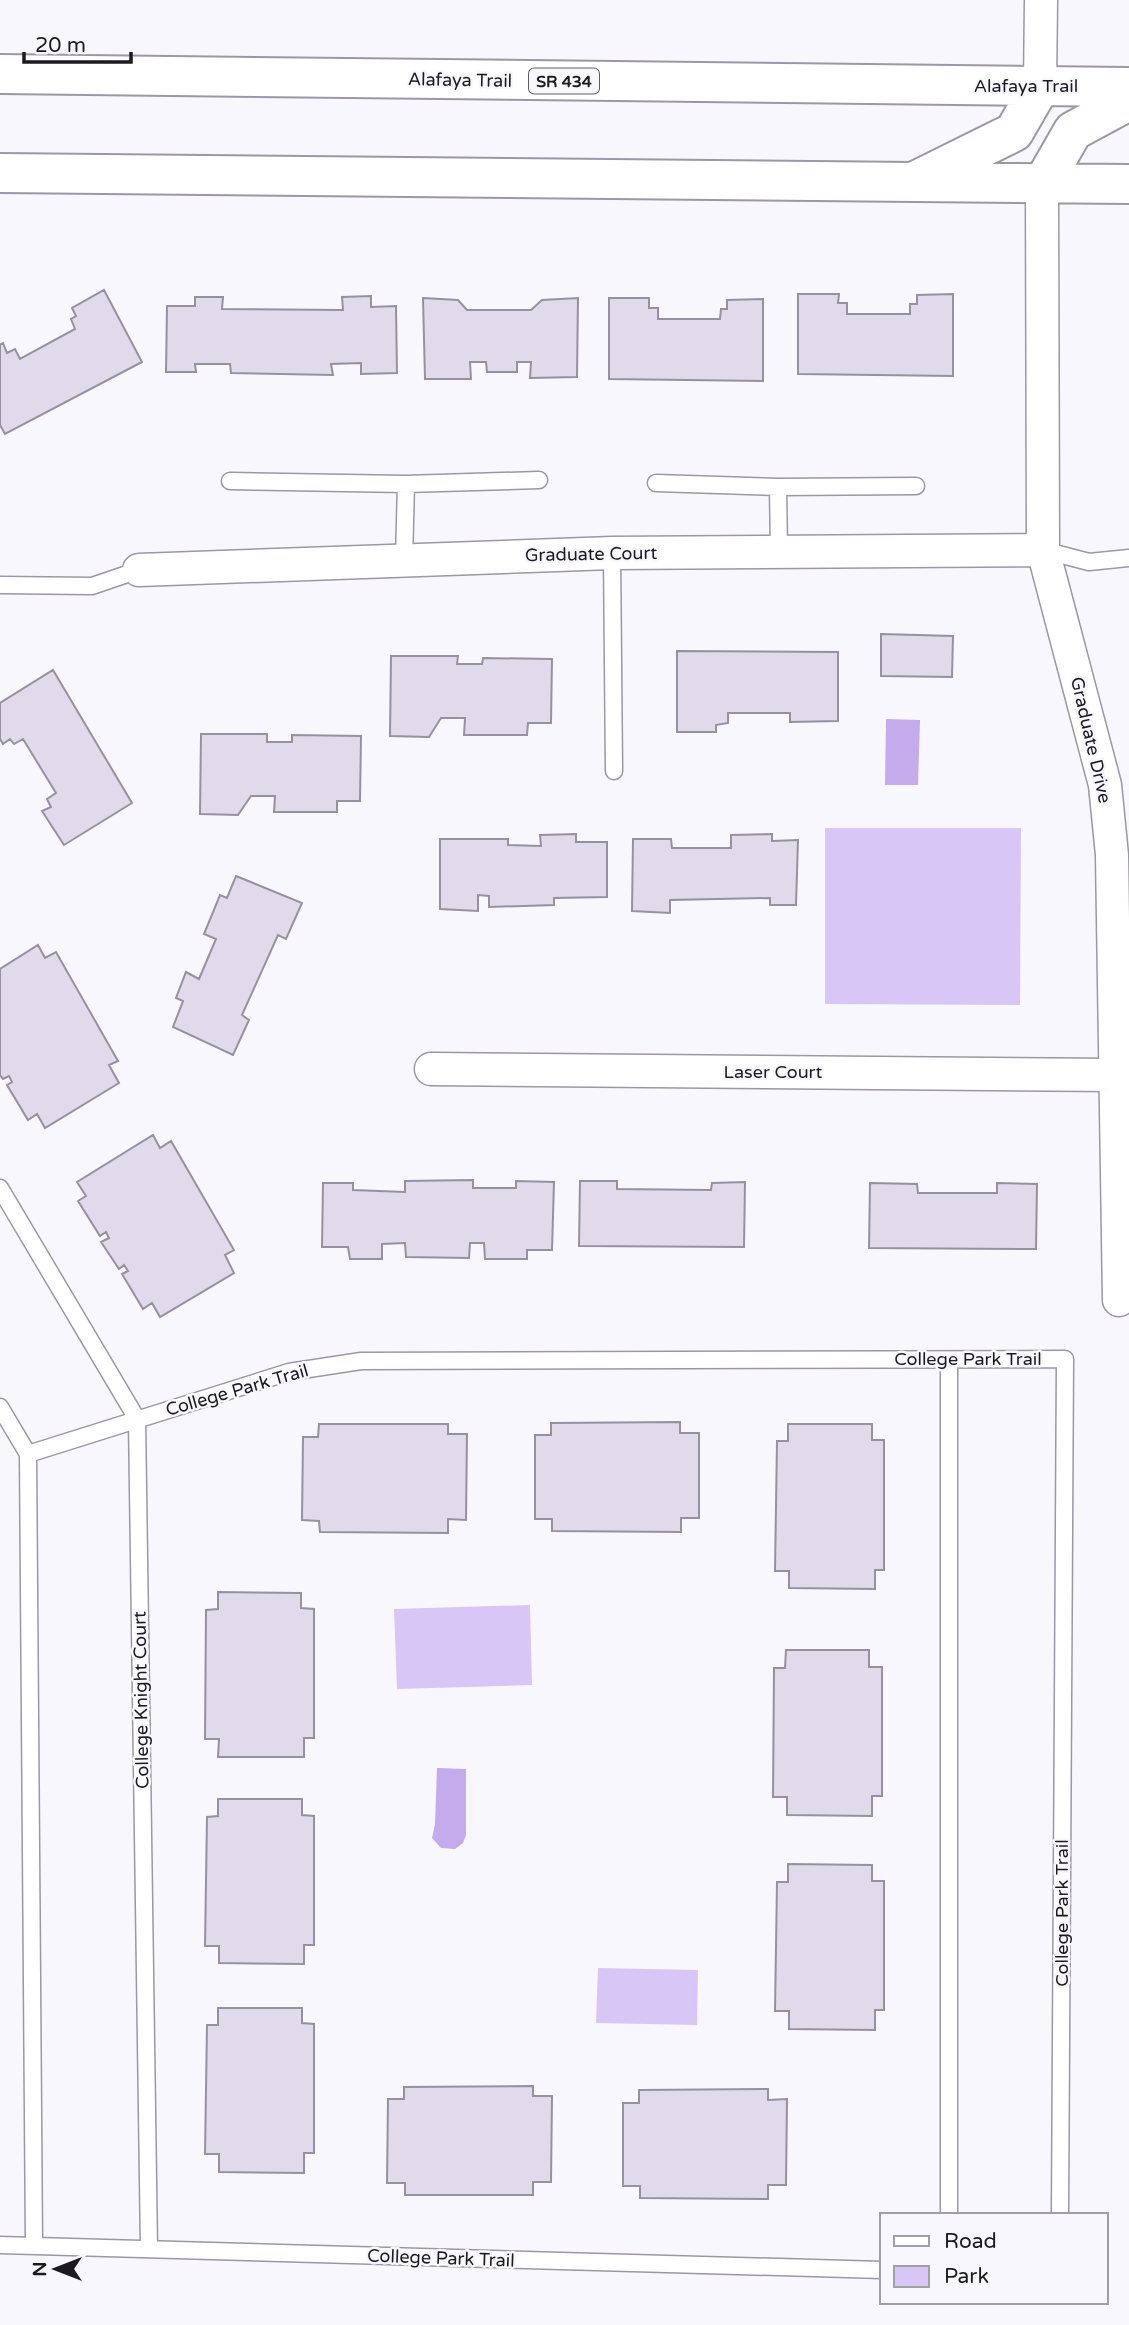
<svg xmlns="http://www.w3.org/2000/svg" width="1129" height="2325" font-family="'Varela Round',sans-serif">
<rect width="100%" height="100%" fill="#f9f7fe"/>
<!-- green -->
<path fill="#d8c6f6" d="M825,828H1021L1020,1005L825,1004Z
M530,1605L532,1685L397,1689L394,1609Z
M598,1968L698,1970L697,2025L596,2023Z"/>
<!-- water -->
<path fill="#c4abeb" d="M886,719L920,720L918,785H885Z
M437,1768L466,1769V1835L463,1843L455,1849L441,1848L432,1838L435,1824Z"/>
<!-- building -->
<path fill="#e0daeb" stroke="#9690a0" stroke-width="2" d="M104,290L142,362L5,434L0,425V345L3,343L7,353L15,349L20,359L75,329L71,319L76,316L72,308Z
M798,294H839L838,303H847V314H910V304H917V295L953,294V376L798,374Z
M371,296V307L396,306L397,373L361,374V363L331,364L333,375L231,373L230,364H195L196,372H166L167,306H195V297H223L222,309L343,310L342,297Z
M423,298L458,300L467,310H531L542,300L578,298L577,377L530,378L531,362H517V372H487L486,362H470L471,379H425Z
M609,298H649V308H658V319H720L721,309H727V300L763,299V381L609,379Z
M881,634L953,636L952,677L881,676Z
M677,651L838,652V721L790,722V713H728V723L716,725V732H677Z
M391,656H458L457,664H482L483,658L552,659L551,723H528L527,735H464L465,718H441L429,737L390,736Z
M53,670L132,803L64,845L42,811L51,807L47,799L56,793L23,739L14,744L10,739L3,744L0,739V703Z
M201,734H267V742H292V735L361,736L360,801H337V812H274L275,796H251L238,815L200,814Z
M576,834V842H607V897L554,898V905L489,907V896L478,895V911L440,909V839H508V845L541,846L540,835Z
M772,834V841L798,840L796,905H770V898L670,900V913L632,911L633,839H671L672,848H731V835Z
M236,876L302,903L286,939L278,935L242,1015L249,1020L233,1055L173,1027L183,1001L176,998L186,972L199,979L216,939L204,934L220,895L227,898Z
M38,945L45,958L56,952L118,1061L109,1065L119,1083L45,1128L37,1114L28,1120L7,1085L12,1082L9,1076L3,1079L0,1075V969Z
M153,1135L160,1148L171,1141L234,1250L225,1255L234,1273L160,1317L152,1303L143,1309L122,1274L128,1271L124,1265L119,1269L101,1242L109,1238L106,1232L100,1236L78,1201L86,1196L77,1182Z
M473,1180V1188H516V1181L554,1182L552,1250H527V1259H485L484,1243H470L469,1258L406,1257L405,1243L382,1244V1259H350L348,1247H322L323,1183H353V1190L405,1192V1181Z
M580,1181H617V1189L711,1190L712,1183L745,1182L744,1247L579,1246Z
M870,1183L917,1184L918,1193H997V1183L1037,1184L1036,1249L869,1248Z
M680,1422V1433H699V1518H681V1532L552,1531V1519H535V1435H551V1423Z
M319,1424H448V1434H467L466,1520L448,1519V1533L320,1532L319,1521L302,1520L303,1437H318Z
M788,1424H872V1440H884V1570H875V1589L789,1588V1571H775L777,1441H788Z
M218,1592L301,1593V1608L314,1609V1738H304V1757H218L219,1739H205L206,1610L218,1609Z
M786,1650H869V1667H882V1796H872V1816L787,1815V1797H773L774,1668H785Z
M218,1799H302V1815L314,1816V1945H304V1964L219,1963V1946H205L207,1817L218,1816Z
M788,1864L872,1865V1881H884V2010H875V2030L789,2029V2011H775L777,1882H788Z
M218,2008H302V2023L314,2024V2153H304V2173L219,2172V2154H205L207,2025H218Z
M533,2086V2096H552L551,2182H533V2195H405V2183H387L388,2099H404V2087Z
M768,2089V2100L787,2099L786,2185H768V2199L640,2198V2186H623V2103H639V2090Z"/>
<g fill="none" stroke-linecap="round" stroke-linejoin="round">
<defs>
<path id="lane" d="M230,481L406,484L404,560
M656,483L778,487
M406,484L539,480
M1043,550L1089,562L1129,558
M779,552L778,487L916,486
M612,553L614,771
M0,585L92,586L139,570
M0,1188L137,1419L149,2249
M949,1360V2215
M0,1407L28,1454L34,2246
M28,1454L289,1372L361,1361L1065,1359L1060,2215
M0,2245L882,2270"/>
<path id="street" d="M1040,87L1041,0
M1042,185L1043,550L1105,785L1112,855L1119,1300
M139,570L612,553L1043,550
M431,1069L1114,1075"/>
<path id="primary" d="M0,74L1129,87
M0,173L1129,184
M917,180L1014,132L1040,87
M1042,185L1073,131L1129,101"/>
</defs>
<!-- lane casing -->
<use href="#lane" stroke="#9c96a6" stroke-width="19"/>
<!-- street casing -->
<use href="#street" stroke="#9c96a6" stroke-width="35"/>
<!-- primary casing -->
<use href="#primary" stroke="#9c96a6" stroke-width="42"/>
<!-- lane -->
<use href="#lane" stroke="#fff" stroke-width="16"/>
<!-- street -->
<use href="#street" stroke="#fff" stroke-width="32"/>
<!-- primary -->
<use href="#primary" stroke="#fff" stroke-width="38"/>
</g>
<g text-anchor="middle" stroke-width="5" stroke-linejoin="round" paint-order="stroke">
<!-- shield labels -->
<rect fill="#f9f7fe" stroke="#5e5c63" stroke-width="2" x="529" y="68.5" width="70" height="25" rx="5"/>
<g font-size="16" font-weight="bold" fill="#1c1a20">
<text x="564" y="87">SR 434</text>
</g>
<!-- street labels -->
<g font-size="18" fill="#1c1a20" stroke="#f9f7fe">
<text transform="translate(460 80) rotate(1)" y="6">Alafaya Trail</text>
<text x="1026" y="92">Alafaya Trail</text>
<text transform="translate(591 554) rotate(-1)" y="6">Graduate Court</text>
<text transform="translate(1091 740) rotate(77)" y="6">Graduate Drive</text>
<text x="773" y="1078">Laser Court</text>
<text x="968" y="1365">College Park Trail</text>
<text transform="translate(237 1390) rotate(-16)" y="6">College Park Trail</text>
<text transform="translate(141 1700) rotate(-91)" y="6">College Knight Court</text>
<text transform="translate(1062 1913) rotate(-90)" y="6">College Park Trail</text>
<text transform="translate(441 2258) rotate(2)" y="6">College Park Trail</text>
</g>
</g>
<!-- legend -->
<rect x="880" y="2213" width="228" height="91" fill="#f9f7fe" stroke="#a19fa5" stroke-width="2"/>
<rect x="894" y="2236" width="35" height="10" fill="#ffffff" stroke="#a19fa5" stroke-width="2"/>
<text x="944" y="2248" font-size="21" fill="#1c1a20">Road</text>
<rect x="894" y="2266" width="35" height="21" fill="#d8c6f6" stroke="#a19fa5" stroke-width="2"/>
<text x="944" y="2283" font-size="21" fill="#1c1a20">Park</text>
<!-- north arrow -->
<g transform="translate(56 2269) rotate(270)" stroke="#f9f7fe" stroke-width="5" paint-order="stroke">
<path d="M0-5L12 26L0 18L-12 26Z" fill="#1c1a20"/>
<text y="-10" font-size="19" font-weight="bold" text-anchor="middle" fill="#1c1a20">N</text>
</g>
<!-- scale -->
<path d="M24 52v10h107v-10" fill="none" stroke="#1c1a20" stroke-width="3.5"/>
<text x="35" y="52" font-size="21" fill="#1c1a20" stroke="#f9f7fe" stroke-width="5" paint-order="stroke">20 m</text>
</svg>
